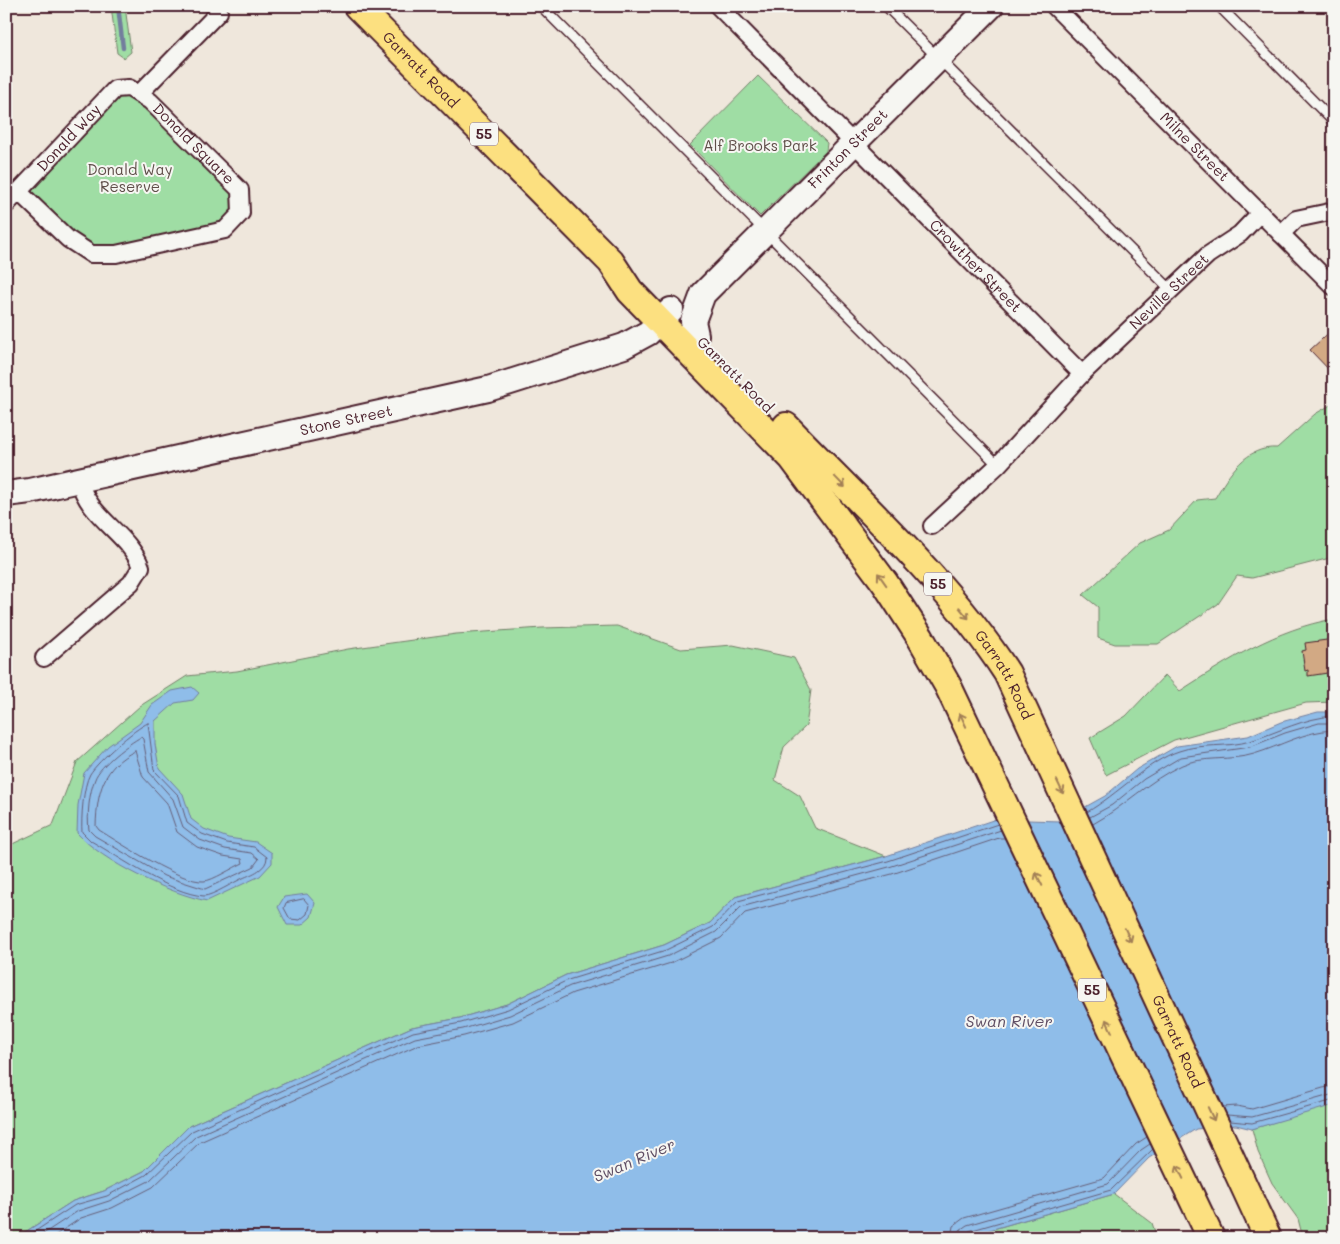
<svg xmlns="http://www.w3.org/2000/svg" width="1340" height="1244" font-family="Mali,sans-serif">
<rect width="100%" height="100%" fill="#efe7dc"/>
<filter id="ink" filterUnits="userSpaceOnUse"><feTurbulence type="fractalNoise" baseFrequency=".02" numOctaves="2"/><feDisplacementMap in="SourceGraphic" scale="10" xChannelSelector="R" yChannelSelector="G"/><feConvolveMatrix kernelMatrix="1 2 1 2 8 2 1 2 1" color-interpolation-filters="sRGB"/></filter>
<g filter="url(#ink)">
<!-- green -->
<path fill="#9fdda4" stroke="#747e68" d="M111,6H125L131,52L124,58L117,53Z
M758,76L827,143L826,151L760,216L690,145Z
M129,88L240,190L225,230L116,254L68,239L17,198L115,89Z
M1334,403V557L1252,578L1237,576L1218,604L1158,644H1115L1098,638V607L1083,595L1140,543L1169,530L1197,500L1215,498C1229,474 1246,446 1277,448L1315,414Z
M1334,619V702L1306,703L1174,740L1106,775L1090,738L1126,716L1165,675L1180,691C1228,660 1276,629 1334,619Z
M617,626L681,649L733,645L794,658L811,690L806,726L784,747L775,780L800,796L815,828L886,856L735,897L710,923L664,945L566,975L507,1004L460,1018L412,1027L189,1126L144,1171L104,1191L73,1201L16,1238H6V847L53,825L77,762L140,706L187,676L237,671L348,649L456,634L542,628Z
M1329,1105H1334V1238H1303L1298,1219L1272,1183L1258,1152L1252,1129Z
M1114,1194L1152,1223L1157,1238H962Z"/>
<!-- water -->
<path fill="#8fbde9" stroke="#737e9d" d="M192,687L199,693L193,700L175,703L155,721V744L159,768L183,794L191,819L204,829L228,838L256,842L272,853V863L260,876L207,901C168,893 103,862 77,833L78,805L84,773L108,746L140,723L152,705L172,691Z
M1318,712H1334V1105L1252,1129L1236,1125L1196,1129L1149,1158L1114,1194L962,1238H16L73,1201L104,1191L144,1171L189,1126L412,1027L460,1018L507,1004L566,975L664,945L710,923L735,897L886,856L996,819L1060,821L1105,796L1137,769L1177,746L1248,736L1281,722Z
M307,894L315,903L311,917L302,925H287L278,907L284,897Z"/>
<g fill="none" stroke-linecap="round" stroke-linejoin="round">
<!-- shore -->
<path stroke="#665e77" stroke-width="1" d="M148,723L154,770L179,796L187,823L202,834L227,843L254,847L267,857C267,869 252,874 243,878C234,882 212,896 204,896C171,894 121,858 91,841L82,832C81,819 83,786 90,774C98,761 134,729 148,723Z
M141,737L143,739L149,772L173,799L183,827L200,840L225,849L252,853L259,859L253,867L205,889L164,876L95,836L89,830C87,815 89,793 95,779C100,765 128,744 141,737Z
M135,751L143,777L167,803L177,832L197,847L223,856L242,859L243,863C234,867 212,881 204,881C181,883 120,843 99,830L96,826C97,793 103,766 135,751Z
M1087,812C1117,795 1148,761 1179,751C1201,743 1228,748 1250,741C1279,732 1303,718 1334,716
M1090,817L1112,805L1144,779L1181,757L1250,747L1285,733L1319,723H1334
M1093,824C1124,807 1149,780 1182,765C1201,756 1232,761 1254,754C1281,746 1304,731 1334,730
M304,899L309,905L307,914L300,920L290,919L284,908L286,903Z
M1223,1107L1237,1106L1252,1109L1323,1088L1334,1086
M1227,1115L1252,1117L1334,1094
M1230,1121L1252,1123L1334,1100
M25,1238L75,1205L107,1196L146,1175L192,1131L413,1032L461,1023L508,1009L568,980L666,950L713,927L738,901L888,861L998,824
M37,1238L78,1211L109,1201L149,1181L196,1136L415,1038L463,1029L510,1015L570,986L668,956L716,932L741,907L889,867L1001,830
M51,1238L81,1218L112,1208L153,1187L200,1142L418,1045L464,1036L513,1022L573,993L671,963L721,938L745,913L892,874L999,838H1005
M951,1238L953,1226L964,1218L1104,1178L1136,1144L1147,1137
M958,1238L960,1230L967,1225L1108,1184L1141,1150L1150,1144
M964,1238L969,1231L1111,1190L1153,1149"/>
<!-- stream -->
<path stroke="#737e9d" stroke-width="4.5" d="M118,6L123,48"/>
</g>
<!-- building -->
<path fill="#d2a984" stroke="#4a1f2b" d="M1334,328V375L1310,350Z
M1334,639V672L1308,676V670L1305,671L1302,651L1306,650L1305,643Z"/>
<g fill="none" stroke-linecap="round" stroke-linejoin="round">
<defs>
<path id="lane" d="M541,6L998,465
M886,6L1172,291
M1219,6L1334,122"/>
<g id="street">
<path id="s1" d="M718,6L1082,374L998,465L932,526"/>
<path id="s2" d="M1054,6L1334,287"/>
<path d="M139,94L219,12"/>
<path id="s3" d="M6,205L115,89L129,88L150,101L240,190L241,213L225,230L116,254H91L68,239L19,192"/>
<path d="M1281,234L1296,219L1334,211"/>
<path id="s4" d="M1082,374L1208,255L1240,234L1260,213"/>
<path d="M44,658L131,583L141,567C128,532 89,519 79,480"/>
</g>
<g id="secondary">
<path id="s5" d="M696,335L693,321L703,294L991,6"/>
<path id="s6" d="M6,494L30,491L79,480L488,389L624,346L648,333L671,310"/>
</g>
<g id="primary">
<path id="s7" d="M357,6L611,262L630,291L792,458L885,583L920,637L948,686L1211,1238"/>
<path id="s8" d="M786,426C861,504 948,582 1007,673L1268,1238"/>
</g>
</defs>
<!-- lane casing -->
<use href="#lane" stroke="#4a1f2b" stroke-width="12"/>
<!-- street casing -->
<use href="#street" stroke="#4a1f2b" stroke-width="20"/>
<!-- secondary casing -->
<use href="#secondary" stroke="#4a1f2b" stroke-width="28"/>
<!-- primary casing -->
<use href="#primary" stroke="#4a1f2b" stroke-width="30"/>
<!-- lane -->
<use href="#lane" stroke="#f6f6f2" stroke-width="9"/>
<!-- street -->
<use href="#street" stroke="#f6f6f2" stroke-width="16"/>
<!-- secondary -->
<use href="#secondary" stroke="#f6f6f2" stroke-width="24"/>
<!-- primary -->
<use href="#primary" stroke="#fce080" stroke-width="26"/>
</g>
<!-- one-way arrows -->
<defs><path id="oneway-shaft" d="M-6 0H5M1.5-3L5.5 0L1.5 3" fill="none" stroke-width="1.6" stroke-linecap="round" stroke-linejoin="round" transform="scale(1.25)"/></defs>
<g stroke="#a38056">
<use href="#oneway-shaft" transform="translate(840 482) rotate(46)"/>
<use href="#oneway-shaft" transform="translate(882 579) rotate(-125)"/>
<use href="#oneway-shaft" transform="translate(964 613) rotate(50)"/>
<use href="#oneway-shaft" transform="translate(963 720) rotate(-115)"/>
<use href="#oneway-shaft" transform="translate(1060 787) rotate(65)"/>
<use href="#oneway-shaft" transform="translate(1039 879) rotate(-116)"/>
<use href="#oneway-shaft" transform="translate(1128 935) rotate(65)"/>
<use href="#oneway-shaft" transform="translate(1109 1026) rotate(-116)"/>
<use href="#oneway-shaft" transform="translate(1211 1114) rotate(65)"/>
<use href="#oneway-shaft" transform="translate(1180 1172) rotate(-116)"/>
</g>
</g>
<g text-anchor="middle" stroke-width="4" stroke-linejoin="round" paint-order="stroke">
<!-- shield labels -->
<g fill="#f6f6f2" stroke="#7e6067" stroke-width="1">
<rect x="470" y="122.5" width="28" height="23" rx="4"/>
<rect x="924" y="572.5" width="28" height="23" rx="4"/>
<rect x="1078" y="978.5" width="28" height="23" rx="4"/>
</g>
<g font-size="14" font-weight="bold" fill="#4a1f2b">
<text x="484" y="139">55</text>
<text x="938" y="589">55</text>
<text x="1092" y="995">55</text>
</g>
<!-- street labels -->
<g font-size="15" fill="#4a1f2b" stroke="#f6f6f2">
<text dy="5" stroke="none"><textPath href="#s7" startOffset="90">Garratt Road</textPath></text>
<text dy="5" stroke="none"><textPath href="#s3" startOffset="92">Donald Way</textPath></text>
<text dy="5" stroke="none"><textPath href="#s3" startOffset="259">Donald Square</textPath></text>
<text dy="5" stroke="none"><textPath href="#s2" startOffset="199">Milne Street</textPath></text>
<text dy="5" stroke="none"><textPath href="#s5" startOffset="248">Frinton Street</textPath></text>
<text dy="5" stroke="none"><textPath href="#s1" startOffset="366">Crowther Street</textPath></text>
<text dy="5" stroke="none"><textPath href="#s4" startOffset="120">Neville Street</textPath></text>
<text transform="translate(735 375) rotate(45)" y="5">Garratt Road</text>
<text dy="5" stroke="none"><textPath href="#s6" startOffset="348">Stone Street</textPath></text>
<text dy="5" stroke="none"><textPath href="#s8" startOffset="332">Garratt Road</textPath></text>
<text dy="5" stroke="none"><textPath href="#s8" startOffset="738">Garratt Road</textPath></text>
</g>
<!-- park labels -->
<g font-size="15" fill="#5f4e49" stroke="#f6f6f2">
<text x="760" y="151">Alf Brooks Park</text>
<text x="130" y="175">Donald Way<tspan x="130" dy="17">Reserve</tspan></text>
</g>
<!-- water labels -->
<g font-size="16" font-style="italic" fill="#5f4e64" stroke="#f6f6f2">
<text x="1009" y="1027">Swan River</text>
<text transform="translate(634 1160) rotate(-23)" y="6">Swan River</text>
</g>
</g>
<!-- margin -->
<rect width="1340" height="1244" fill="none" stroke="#f6f6f2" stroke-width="25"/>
<rect x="12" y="12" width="1315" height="1219" fill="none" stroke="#4a1f2b" stroke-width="2" filter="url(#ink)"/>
</svg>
